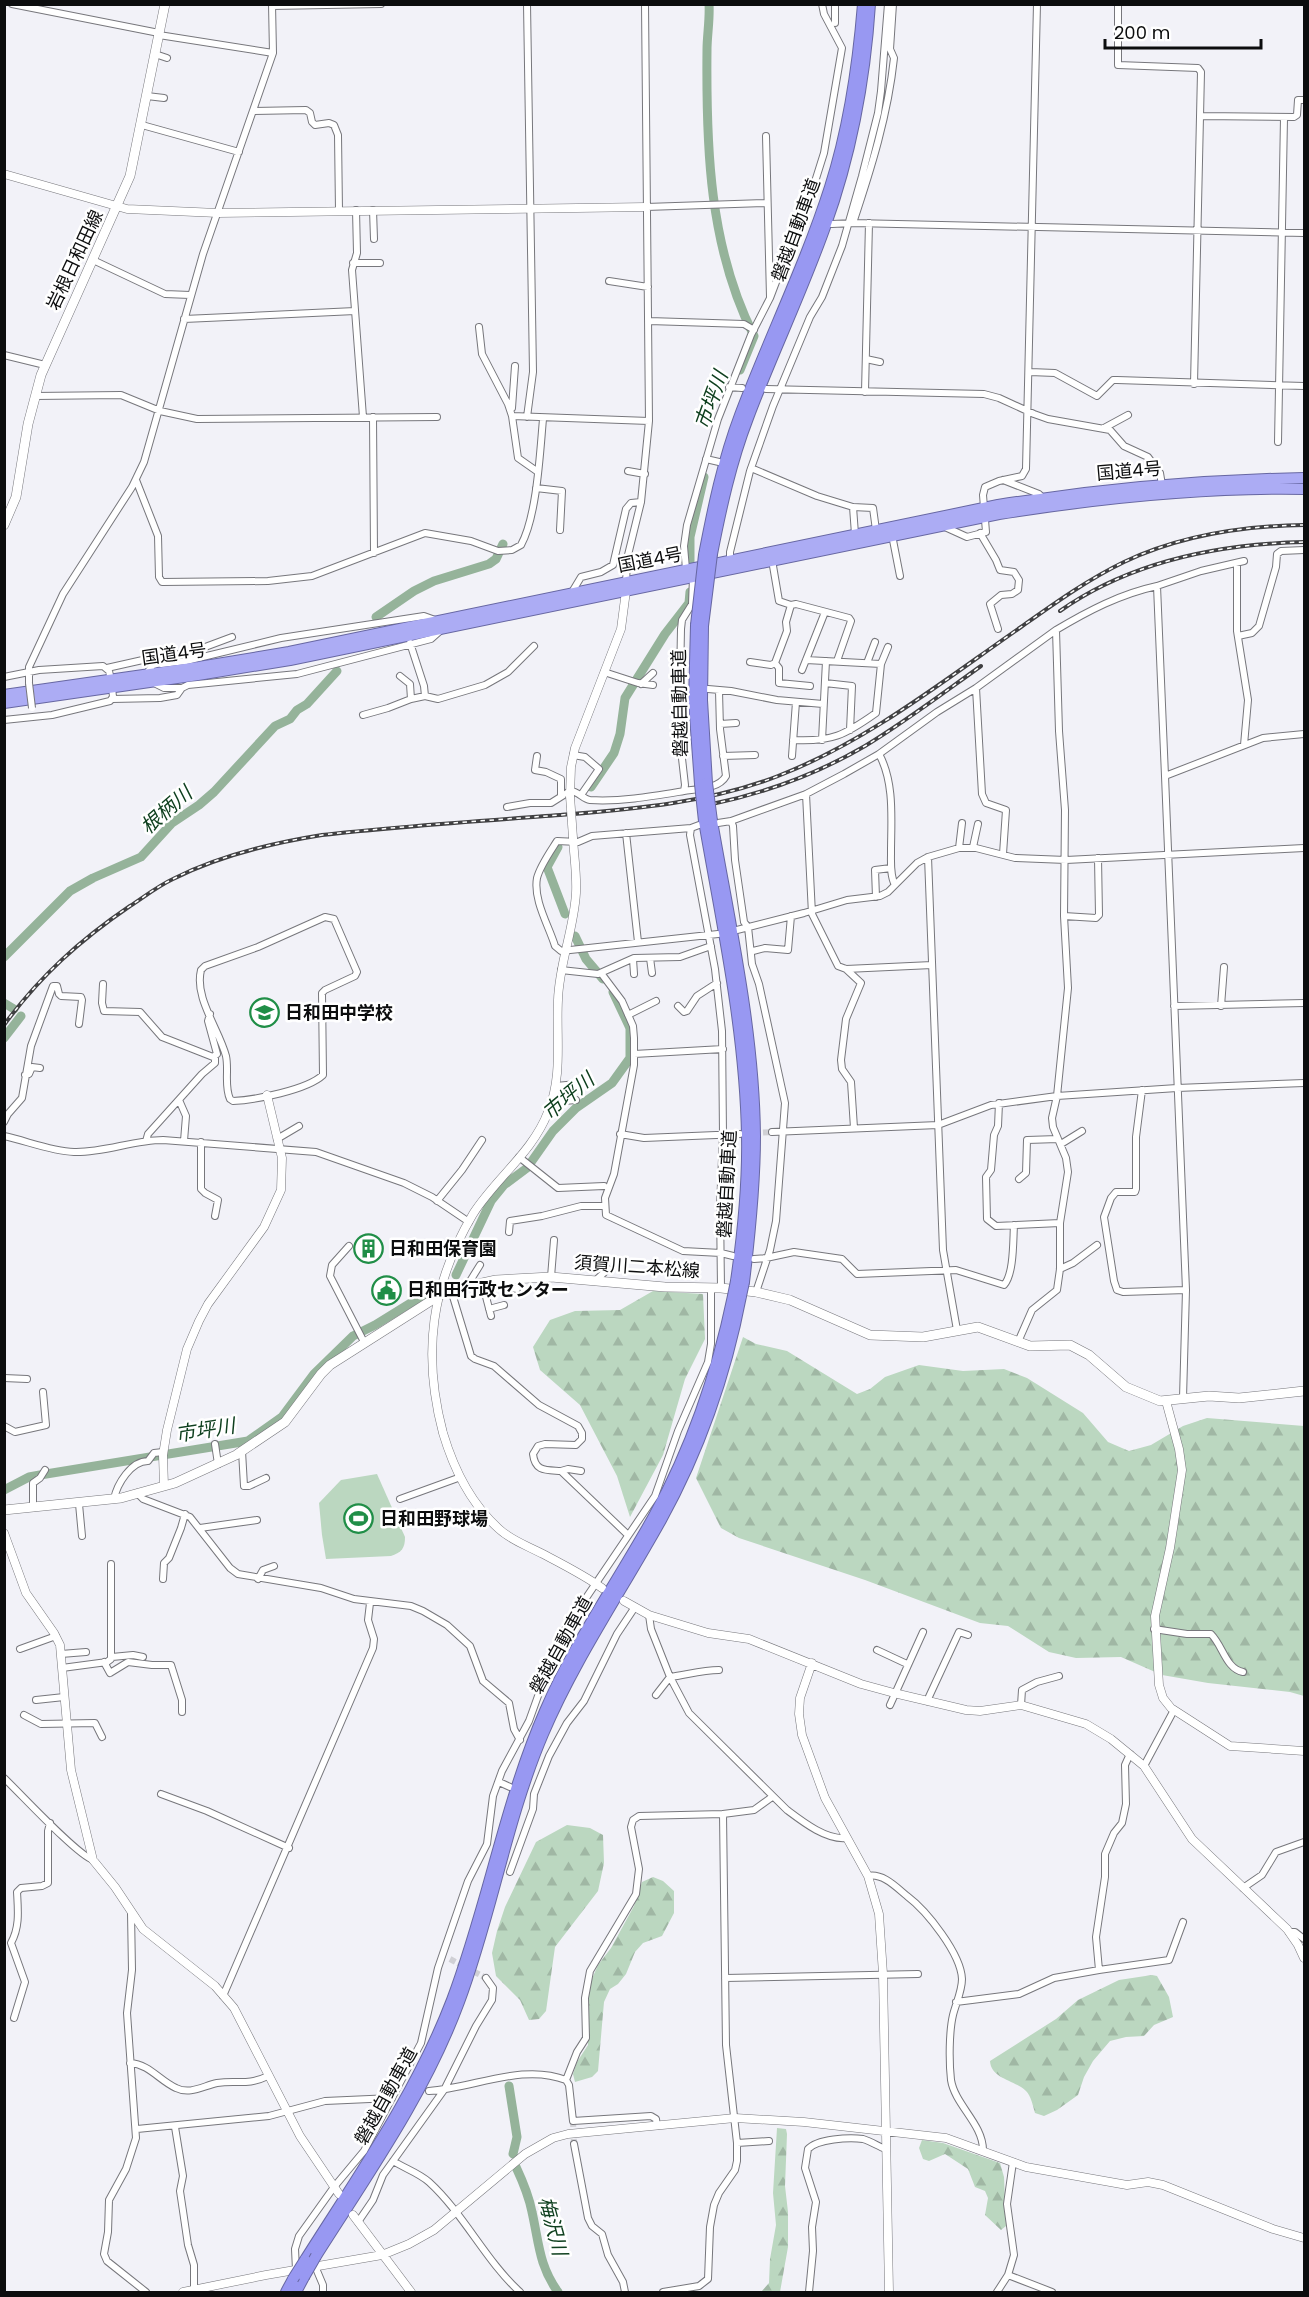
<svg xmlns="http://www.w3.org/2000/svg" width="1309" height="2297" font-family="Poppins,'Noto Sans JP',sans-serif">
<defs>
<pattern id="forest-firs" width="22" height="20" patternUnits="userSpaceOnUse" patternTransform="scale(1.5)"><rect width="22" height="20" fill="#bbd7c0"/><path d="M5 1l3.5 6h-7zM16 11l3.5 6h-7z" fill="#a0b7a4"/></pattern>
</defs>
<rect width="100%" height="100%" fill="#f2f2f8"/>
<!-- grass -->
<path fill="#bbd7c0" d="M377,1474L405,1537C405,1548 402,1552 391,1556L326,1559L322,1535L319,1503L341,1480Z"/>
<!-- forest -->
<path fill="url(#forest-firs)" d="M653,1291L703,1294L705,1339L685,1379L663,1455L630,1517L617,1476L580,1405L540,1370L533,1347L550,1320L575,1311L620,1310Z
M743,1337L756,1344L787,1351L857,1394L870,1389L885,1377L919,1365L963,1371L1004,1369L1027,1378L1083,1413L1108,1442L1129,1451L1151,1445L1183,1426L1207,1418L1304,1426V1696L1290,1692L1208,1683L1162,1675L1121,1657L1076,1658L1049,1652L1008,1626L980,1623L865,1580L739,1538L721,1528L696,1478Z
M567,1825L590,1828L603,1835L604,1863L598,1891L555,1947L546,2011L539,2019L529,2020L520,2000L496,1976L492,1953L497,1931L505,1907L536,1842Z
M653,1877L663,1881L674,1891V1913L662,1936L643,1943L635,1952L626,1974L618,1984L610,1989L604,2002L598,2071L592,2077L575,2082L573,2074L577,2062L588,2045V1998L591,1981L598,1965L611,1948L634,1906L642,1882Z
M1152,1975L1157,1976L1169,1997L1173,2017L1154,2025L1144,2036L1126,2037L1110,2041L1093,2061L1084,2077L1078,2095L1057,2110L1044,2116L1035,2113C1033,2106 1031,2096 1026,2091C1015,2080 991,2079 990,2061L1056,2019L1078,2000L1119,1980Z
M777,2128L786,2129L787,2134L785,2186L788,2212V2247L780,2292H761L769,2283L770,2259L776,2225L773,2193Z
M922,2140L943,2143L1000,2163L1004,2177L1006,2226L1001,2230L985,2215L988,2198L985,2191L975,2187L968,2169L945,2154L929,2161L923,2159L919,2148Z"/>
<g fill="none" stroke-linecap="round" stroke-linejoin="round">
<!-- river -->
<path stroke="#95b39a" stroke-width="9" d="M709,4C710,20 707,35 707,50C706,147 709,247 754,336L740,370
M690,575V537L704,477
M376,617L414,591L434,581L489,564L496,559L503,544
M591,787L614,753L620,734L625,698L665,634L689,603L690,592
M558,847L547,867L565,914
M575,936L586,959L603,979
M4,957L70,891L93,878L141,857L172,823L199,805L214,792L275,726L290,719L297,710L307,704L337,671
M4,1003L14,1009
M4,1038L21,1016
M456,1275L491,1201L504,1185L527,1168L553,1131L576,1108L612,1083L630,1058V1028L613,992
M4,1490L29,1477L40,1475L248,1441L282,1417L314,1374L353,1336L375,1325L430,1291
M509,2086L517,2137L513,2154
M516,2167C523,2182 529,2196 532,2212C539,2243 539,2266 558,2292"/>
<!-- minor-tunnel -->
<path stroke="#d0d0d5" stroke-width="6" stroke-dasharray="6 3" stroke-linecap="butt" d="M754,1133L772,1132
M450,1959L486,1978
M573,2121L574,2144"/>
<defs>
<path id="minor" d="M12,4L159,33
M527,4L533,372L527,417
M835,4V23
M1118,4V65L1198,68L1201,72L1194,384
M272,6L381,4
M159,35L273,53
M155,54L167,58
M147,96L164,98
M253,111L306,110L310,113L312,122L315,125L329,123L334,125L338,135L339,211
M1200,116L1294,117L1297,115L1298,100H1304
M142,125L239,152
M766,136L770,297
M646,207L767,203
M356,210L357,253L352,270L363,417
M373,210L374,239
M853,223C871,169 888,115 894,58L890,49L893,4
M832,224L853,223L1304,233
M93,260L165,294L190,295
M353,263H380
M609,281L648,287
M184,319L355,311
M649,321L744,324L754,330
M479,327L482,354L508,404L512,416L649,421
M4,355L45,365
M866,359L880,362
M1030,372L1055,373L1097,396L1113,380H1117L1304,386
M729,387L742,388
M766,389L984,394L999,398L1034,414L1048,419L1110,430L1124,446L1148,457L1160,473L1162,485
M865,392L869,223
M35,396L121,395L160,411L197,419L437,417
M512,408L515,366
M512,416L518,458L538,472
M373,417L374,553
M1104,428L1128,415
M1278,442L1284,118
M706,459L719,462
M751,468L817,496L853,507L855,534
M628,471L645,474
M136,480L158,536L159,577L162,582L268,581L312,576L425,533L471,541L498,551L512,550L521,545C537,516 540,452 543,419
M1003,480L1039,494L1043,498
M536,488L562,491L560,530
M853,507L873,508L876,530
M945,527L967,537L986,532L983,495L985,487L999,481L1022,476L1026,469L1037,4
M980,533L996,560L1000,570L1014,572L1019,580L1018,590L1012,594L1001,595L990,604L998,629
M892,535L900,576
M730,560V552L750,471L773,406L810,317L822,297L842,246L862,176L878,113L881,91L888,4
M772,560L779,601L791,605L786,622L787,631L775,663L779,668V683L810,686
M1237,564V631L1248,700L1244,745
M686,569L684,546L687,525L718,419L751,335L770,298L792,240L802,223L824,153L842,48L824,14L822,4
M693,577L692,604L682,620L681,629L679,732L685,785L684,791C697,789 719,789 726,776L720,729L719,691
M626,584L627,559L641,502L649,421L645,4
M1157,586L1201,571L1244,561
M572,592L581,577L601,572L613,565L626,509L631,503L641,502
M791,605L796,604L849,618L851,621L837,661
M1238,636L1252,633L1259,626L1276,567L1277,554L1281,551L1304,550
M410,643L424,686L425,696
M157,657L161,664L186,661L281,638L424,616L438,621
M806,660L881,664
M750,662L771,665L775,663
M867,663L875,642
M107,668L156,657L189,653L232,637
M802,670L825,612
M604,672L638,683L653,685
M146,674L153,665L160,663
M400,676L410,684L411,699
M4,677L39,670L103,666L109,671L111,680
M29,683V667L63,594L132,487L144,462L203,254L273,53L272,4
M154,683L164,688H182
M825,683L852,686L850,730
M641,684L653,673
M708,689L731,691L777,700L823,704
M112,699L160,698L177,695L182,688L188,685L297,674L431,639L440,631
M363,715L388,708L411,699L425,696L438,699L485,685L508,672L534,646
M4,720L52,715L110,701L113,697L112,687
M720,724L736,723
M793,740C832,742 845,735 876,713L881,664L888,647
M822,740L826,661
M879,754C895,783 891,821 891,852C891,863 890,876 895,885
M573,755L585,757L599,769L581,795
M537,756L535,770L546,772L561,779V796
M723,756L755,755
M792,756L796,702
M806,794L812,914L838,966L846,969L932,965
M507,807L530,803H551L570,791C578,791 583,799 590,800C621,802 654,796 684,791
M731,821L806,794L844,774L879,754L937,712L976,688
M718,823L731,821L733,826L735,860L744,922L748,927L752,964L759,984L785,1103L776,1221L770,1250L756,1292
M699,825L691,828L690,835L715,969L722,1031L723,1135L720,1207L721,1288
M691,828L592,836L578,842L557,841C550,852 540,866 537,878C533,900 549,926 555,946L561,951L718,934
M626,833L638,942
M973,847L978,824
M959,848L962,823
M1003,854L1006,810L986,803L982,794L976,688L1056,630
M928,857L943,1250L957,1330
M876,897L875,870L891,868
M1064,916L1096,918L1099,915L1098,858
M325,917L334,919L357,972L355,976L325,990L322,993L323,1075C307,1090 255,1100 233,1101L230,1099C224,1086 229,1070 226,1056C219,1029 194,998 201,970L205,966L258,947Z
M737,930L804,913L847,900L880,896L888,892L917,863L928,857L959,848H976L1015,858L1066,860L1304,848
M753,951L765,948L788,950L791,916
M650,958L652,973
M633,959L634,974
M846,969L861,983L846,1019L841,1060L842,1069L851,1082L854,1128
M561,970L598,974L634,958L680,957L711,946
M601,973L622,1001L633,1026L634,1038V1065L614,1174L605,1198L606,1215L683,1251L721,1253L733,1256
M103,984L102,1003L104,1011L140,1012L162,1037L213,1057L217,1054L208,1021L210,1014
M678,1006L684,1012L687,1011L697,996L717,983
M1174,1006L1304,1003
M1221,1006L1224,967
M628,1015L656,1001
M634,1054L723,1049
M25,1075L29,1074L32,1067L40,1068
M556,1086L577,1084
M1142,1090L1136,1137V1189L1135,1192H1116L1111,1198L1104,1217L1114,1281L1117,1290L1123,1292L1186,1290
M179,1100L186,1116L184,1141
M552,1102L576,1100
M999,1103L998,1126L994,1135L991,1170L986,1177L987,1219L996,1226L1060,1223
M4,1122L8,1114L22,1098L31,1046L53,986H57L59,994L61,996L81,997L82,1000L79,1024
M772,1132L938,1125L991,1105L1057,1096L1177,1088L1304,1083
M620,1134L644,1138L740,1134
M4,1136C27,1141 51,1151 74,1152C104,1153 133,1140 163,1140L316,1152L404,1183L432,1197L469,1222
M277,1139L299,1126
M146,1141L148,1134L202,1074L215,1063V1056
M201,1142V1189L205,1193L218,1200L215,1216
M1061,1144L1082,1131
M519,1157L558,1188L604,1186
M1019,1179L1026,1173L1027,1140L1058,1139
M437,1201L462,1170L482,1140
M509,1232L510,1221L542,1216L581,1206H605
M349,1246L332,1265L330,1276L364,1342
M754,1259L766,1258L794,1252L842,1259L857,1274L956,1270L1004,1285C1014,1274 1013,1241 1014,1225
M1060,1269L1073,1263L1097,1245
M551,1277L554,1240
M491,1281L494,1285L517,1289
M595,1281L608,1269
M471,1285L485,1293L491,1316
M467,1286L480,1265
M451,1290L471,1356L475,1359L494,1366L539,1405L578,1426L582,1433V1439L576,1445L545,1444L538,1446L533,1454C535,1472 546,1470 561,1471L628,1535
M489,1309L504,1305
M1018,1342L1032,1310L1057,1290L1060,1269V1223L1068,1172L1066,1158L1053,1127L1052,1118L1057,1096L1068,988L1064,916L1065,810L1059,731L1056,630C1088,611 1120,594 1157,586L1165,776
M4,1378L27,1379
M1183,1398L1186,1290L1165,776L1263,738L1304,734
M4,1426L15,1432L46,1425L43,1392
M215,1444L218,1464
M242,1451L244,1486H249L266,1478
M561,1471L568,1469L581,1471
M137,1493L143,1499L190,1517L230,1568L238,1574L321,1588L354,1599L411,1606L423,1611L447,1625L470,1646L483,1681L509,1703L514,1729L520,1740
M114,1499C117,1484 131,1461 148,1461L154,1453L163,1452
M400,1499L458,1478
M79,1504L82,1536
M33,1508V1483L40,1478L45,1470
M200,1528L257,1520
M163,1579L164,1563L169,1558L181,1528L185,1514
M258,1579L263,1570L274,1566
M649,1615L651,1629L670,1677L689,1713L787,1810C803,1822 826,1840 846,1838
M1154,1629L1187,1634H1211C1223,1646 1226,1669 1243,1672
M20,1649L56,1636
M877,1650L907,1664
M61,1654L86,1652
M112,1657L133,1655L143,1657
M104,1662L110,1673L128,1662L152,1665H171L182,1700V1712
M62,1668L107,1662L111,1659V1564
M656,1695L670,1677C686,1675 702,1670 719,1670
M36,1700L64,1697
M927,1701L959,1632L968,1635
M890,1705L923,1632
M1021,1705L1022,1690L1037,1682L1059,1676
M24,1715L41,1724L95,1723L102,1737
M1144,1766L1174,1710
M4,1778C21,1794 76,1854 93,1860
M499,1782L510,1787
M161,1794L207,1811L289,1848
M510,1872L533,1809L534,1794L549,1756L567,1723L584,1701L617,1634L635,1607
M868,1876C883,1873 896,1887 907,1896C927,1911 961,1954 962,1979C962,1991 956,2003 953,2015C949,2032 949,2062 951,2080C955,2105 983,2124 983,2150
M1243,1888L1262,1875L1276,1852L1304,1842
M131,1913L132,1970L127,2013L136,2138L126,2169L109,2200L108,2232L104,2254L107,2261L146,2292
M1289,1932H1295L1304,1939
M1099,1970L1169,1960L1183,1922
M725,1978L918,1974
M223,1996L373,1648L374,1639L368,1620L370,1603
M956,2002L1019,1994L1054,1978L1099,1970L1096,1937L1105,1877V1854L1114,1833L1122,1823L1126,1804L1125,1765L1130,1754
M14,2018L25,1982L11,1943C20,1927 18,1910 17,1892L21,1888L42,1886L48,1883V1831L50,1823
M130,2063C149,2064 160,2081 176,2088C190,2095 203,2086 217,2083C238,2080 247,2086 268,2076
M429,2091C474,2088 523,2063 566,2080
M657,2126L656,2119L651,2116L573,2121L569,2085L566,2080L577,2052L586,2038L585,1998L590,1971L636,1894L639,1869L631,1827L633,1820L639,1816L723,1814
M175,2127L183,2176L180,2191L183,2211L188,2245L194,2265V2290
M137,2129L269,2116L325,2101L392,2098
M737,2143L769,2141
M574,2144L588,2218L592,2226L602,2234L608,2255L623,2282L625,2292
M393,2161C404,2168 419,2173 429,2182C464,2214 485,2260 520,2292
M358,2222L373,2200L383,2175L444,2090L476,2026L492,2000L493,1988L486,1978
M315,2266L323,2285V2292
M296,2270L295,2249L299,2236L334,2187L364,2151L421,2043L438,1968L468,1881L487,1844L493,1796L502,1771L529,1721L552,1657L565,1630L588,1595L655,1496L678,1431L708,1362L711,1344V1288
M1008,2275L1052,2292
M663,2292L699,2286L708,2279L710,2227L714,2205L719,2193L735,2170L737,2161V2143L726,2045L723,1814L754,1810L772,1797
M809,2292L813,2251L812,2227L816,2202L805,2168L808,2149C817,2139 849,2137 863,2139C870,2141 878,2146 885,2149
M997,2292L1008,2275L1014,2255L1007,2204L1013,2162"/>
<path id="tertiary" d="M4,174L127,209L218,213L646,207
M570,796L571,767L575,748L621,629L626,591
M573,838C574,856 577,875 576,893C574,929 559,964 558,1000C556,1038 563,1076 548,1112C533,1152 495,1179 473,1214C431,1285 422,1354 443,1433C454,1470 470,1503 499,1529C512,1541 528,1546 543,1554C562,1564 584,1575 602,1588
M1166,1401L1179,1449L1182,1470L1170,1548L1155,1616L1159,1685L1163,1698L1171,1708L1230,1746L1304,1751
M164,1486L163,1455L167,1430L187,1349L199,1321L208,1304L264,1227L281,1190L282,1158L267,1095
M4,1533L26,1593L54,1633L60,1645L71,1770L93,1860L115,1887L143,1929L215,1986L234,2008L300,2136L339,2194
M624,1601L649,1615L708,1633L749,1639L861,1684L894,1693L966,1710L980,1711L1021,1705L1086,1724L1111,1739L1144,1766L1192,1839L1287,1929L1298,1945L1304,1958
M812,1663L800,1698L799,1714L802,1735L825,1798L868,1876L879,1914L883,1974L889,2292
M353,2215L411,2292
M183,2292L266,2275L382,2255L409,2244L434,2230L525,2154L553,2138L568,2134L735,2118L804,2122L946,2138L1026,2167L1127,2185L1148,2182L1163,2185L1273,2229L1304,2238"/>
<path id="secondary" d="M4,525L16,497L28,424L41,375L130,176L165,4
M4,1510L121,1498L175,1483L236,1455L285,1422L321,1374L330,1365L440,1295L455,1289L496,1280L551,1277L665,1287L721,1288L756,1292L790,1300L870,1335L923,1337L978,1327L1030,1346L1070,1345L1089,1355L1126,1387L1160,1401L1209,1396L1239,1398L1304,1391"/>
<path id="trunk" d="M4,695L199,667L289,652L998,505C1099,489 1201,480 1304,478
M4,703L198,675L290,660L999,514C1101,498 1202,487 1304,489"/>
<path id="motorway" d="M712,554C721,508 731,462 748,418C772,354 802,292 825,227C851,155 865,81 870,4
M704,555C713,508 723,460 740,415C769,338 805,265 830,187C849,128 858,66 863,4
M696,625L694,702L700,784
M703,626L702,700L707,783
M704,821C722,925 745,1029 747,1135C748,1184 743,1233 736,1281
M712,821C730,925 754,1030 755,1136C755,1185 750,1233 744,1282
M316,2256C368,2174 425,2094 459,2002C492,1914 506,1821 543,1734C575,1659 621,1592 661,1520C699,1451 726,1374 741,1296
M305,2260C358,2176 416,2094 452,2000C488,1905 504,1805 545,1711C574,1643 618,1581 654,1516C692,1447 717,1373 733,1296
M286,2292L293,2279
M296,2292L304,2277"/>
</defs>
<!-- minor casing -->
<use href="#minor" stroke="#77777c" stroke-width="8"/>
<!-- tertiary casing -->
<use href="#tertiary" stroke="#77777c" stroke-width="9"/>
<!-- secondary casing -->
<use href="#secondary" stroke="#77777c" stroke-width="10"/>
<!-- trunk casing -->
<use href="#trunk" stroke="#6767a2" stroke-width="12"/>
<!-- motorway casing -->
<use href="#motorway" stroke="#6767a2" stroke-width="12"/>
<!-- minor -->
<use href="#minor" stroke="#fff" stroke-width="6"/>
<!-- tertiary -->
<use href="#tertiary" stroke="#fff" stroke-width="8"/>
<!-- secondary -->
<use href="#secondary" stroke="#fff" stroke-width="9"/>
<!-- trunk -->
<use href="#trunk" stroke="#acacf4" stroke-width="10"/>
<!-- motorway -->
<use href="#motorway" stroke="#9898f2" stroke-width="10"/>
<defs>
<path id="rail" d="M1060,611C1131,561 1220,544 1304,542
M712,804C765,793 817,774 865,746C905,722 943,693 981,666
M4,1025C40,976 80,940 130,906C144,897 158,886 173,879C218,856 272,843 322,835C401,826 481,821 560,815C633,809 709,803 778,776C868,741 943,681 1021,627C1055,603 1087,580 1124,562C1181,535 1242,526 1304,525"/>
</defs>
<!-- rail casing -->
<use href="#rail" stroke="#404042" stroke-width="4"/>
<!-- rail -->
<use href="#rail" stroke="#fff" stroke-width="1.5" stroke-dasharray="4.5" stroke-linecap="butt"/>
<defs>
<path id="minor-bridge" d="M29,683L32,708"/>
<path id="tertiary-bridge" d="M570,796L573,838"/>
<path id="motorway-bridge" d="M696,625L704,555
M703,626L712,554
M707,783L712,821
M700,784L704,821
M733,1296L736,1281
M741,1296L744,1282
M304,2277L316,2256
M293,2279L305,2260"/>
</defs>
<!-- minor-bridge casing -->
<use href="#minor-bridge" stroke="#77777c" stroke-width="8" stroke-linecap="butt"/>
<!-- tertiary-bridge casing -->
<use href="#tertiary-bridge" stroke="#77777c" stroke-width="9" stroke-linecap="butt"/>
<!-- motorway-bridge casing -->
<use href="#motorway-bridge" stroke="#6767a2" stroke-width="12" stroke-linecap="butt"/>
<!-- minor-bridge -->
<use href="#minor-bridge" stroke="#fff" stroke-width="6"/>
<!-- tertiary-bridge -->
<use href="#tertiary-bridge" stroke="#fff" stroke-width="8"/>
<!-- motorway-bridge -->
<use href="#motorway-bridge" stroke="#9898f2" stroke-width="10"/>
</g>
<!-- icons -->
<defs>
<symbol id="school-ring" viewBox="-11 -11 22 22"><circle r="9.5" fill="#fff" stroke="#208e47" stroke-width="1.5"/><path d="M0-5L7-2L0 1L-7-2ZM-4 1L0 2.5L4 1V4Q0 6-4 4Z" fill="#208e47"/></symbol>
<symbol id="building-ring" viewBox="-11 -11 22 22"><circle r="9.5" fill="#fff" stroke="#208e47" stroke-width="1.5"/><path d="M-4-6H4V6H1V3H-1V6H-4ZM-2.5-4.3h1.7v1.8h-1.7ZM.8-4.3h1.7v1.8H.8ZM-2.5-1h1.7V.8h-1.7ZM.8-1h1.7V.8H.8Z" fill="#208e47"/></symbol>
<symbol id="civic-ring" viewBox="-11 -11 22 22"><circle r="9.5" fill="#fff" stroke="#208e47" stroke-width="1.5"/><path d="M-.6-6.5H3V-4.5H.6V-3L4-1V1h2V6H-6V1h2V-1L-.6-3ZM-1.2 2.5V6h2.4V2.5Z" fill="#208e47"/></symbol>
<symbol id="stadium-ring" viewBox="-11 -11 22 22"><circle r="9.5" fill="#fff" stroke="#208e47" stroke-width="1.5"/><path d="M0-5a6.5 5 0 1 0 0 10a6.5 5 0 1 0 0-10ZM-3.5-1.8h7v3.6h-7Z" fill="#208e47"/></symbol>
</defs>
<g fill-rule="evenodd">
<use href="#school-ring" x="248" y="996" width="33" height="33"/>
<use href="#building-ring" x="352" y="1232" width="33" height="33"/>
<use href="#civic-ring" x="370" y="1274" width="33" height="33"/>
<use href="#stadium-ring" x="342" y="1502" width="33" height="33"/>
</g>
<g text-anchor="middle" stroke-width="5" stroke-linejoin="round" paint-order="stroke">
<!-- street labels -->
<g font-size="18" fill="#0c0d0e" stroke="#fff">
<text transform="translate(796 230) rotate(-70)" y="6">磐越自動車道</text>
<text transform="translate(75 260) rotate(-65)" y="6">岩根日和田線</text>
<text transform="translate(1129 471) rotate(-5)" y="6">国道4号</text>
<text transform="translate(650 560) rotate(-11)" y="6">国道4号</text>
<text transform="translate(174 654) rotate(-8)" y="6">国道4号</text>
<text transform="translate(680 703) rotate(-91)" y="6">磐越自動車道</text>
<text transform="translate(727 1184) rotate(-87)" y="6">磐越自動車道</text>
<text transform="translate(637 1267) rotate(4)" y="6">須賀川二本松線</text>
<text transform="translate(561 1645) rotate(-61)" y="6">磐越自動車道</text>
<text transform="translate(386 2096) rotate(-61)" y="6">磐越自動車道</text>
</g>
<!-- poi labels -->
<g font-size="18" font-weight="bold" fill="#0c0d0e" stroke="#fff" text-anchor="start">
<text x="285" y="1019">日和田中学校</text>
<text x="389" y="1255">日和田保育園</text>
<text x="407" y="1296">日和田行政センター</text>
<text x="380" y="1525">日和田野球場</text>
</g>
<!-- water labels -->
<g font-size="20" font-style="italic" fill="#0f401f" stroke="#fff">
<text transform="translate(711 400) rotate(-70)" y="7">市坪川</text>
<text transform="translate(166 810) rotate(-41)" y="7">根柄川</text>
<text transform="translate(568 1096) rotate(-40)" y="7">市坪川</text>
<text transform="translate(205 1430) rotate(-9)" y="7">市坪川</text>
<text transform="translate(553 2226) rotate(75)" y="7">梅沢川</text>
</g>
</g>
<!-- border -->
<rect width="1309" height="2297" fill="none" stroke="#0c0d0e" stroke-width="12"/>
<!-- scale -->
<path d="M1105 39v9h156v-9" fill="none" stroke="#0c0d0e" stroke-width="3"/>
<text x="1114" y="39" font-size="18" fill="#0c0d0e" stroke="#ffffff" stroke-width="4.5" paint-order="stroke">200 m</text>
</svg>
